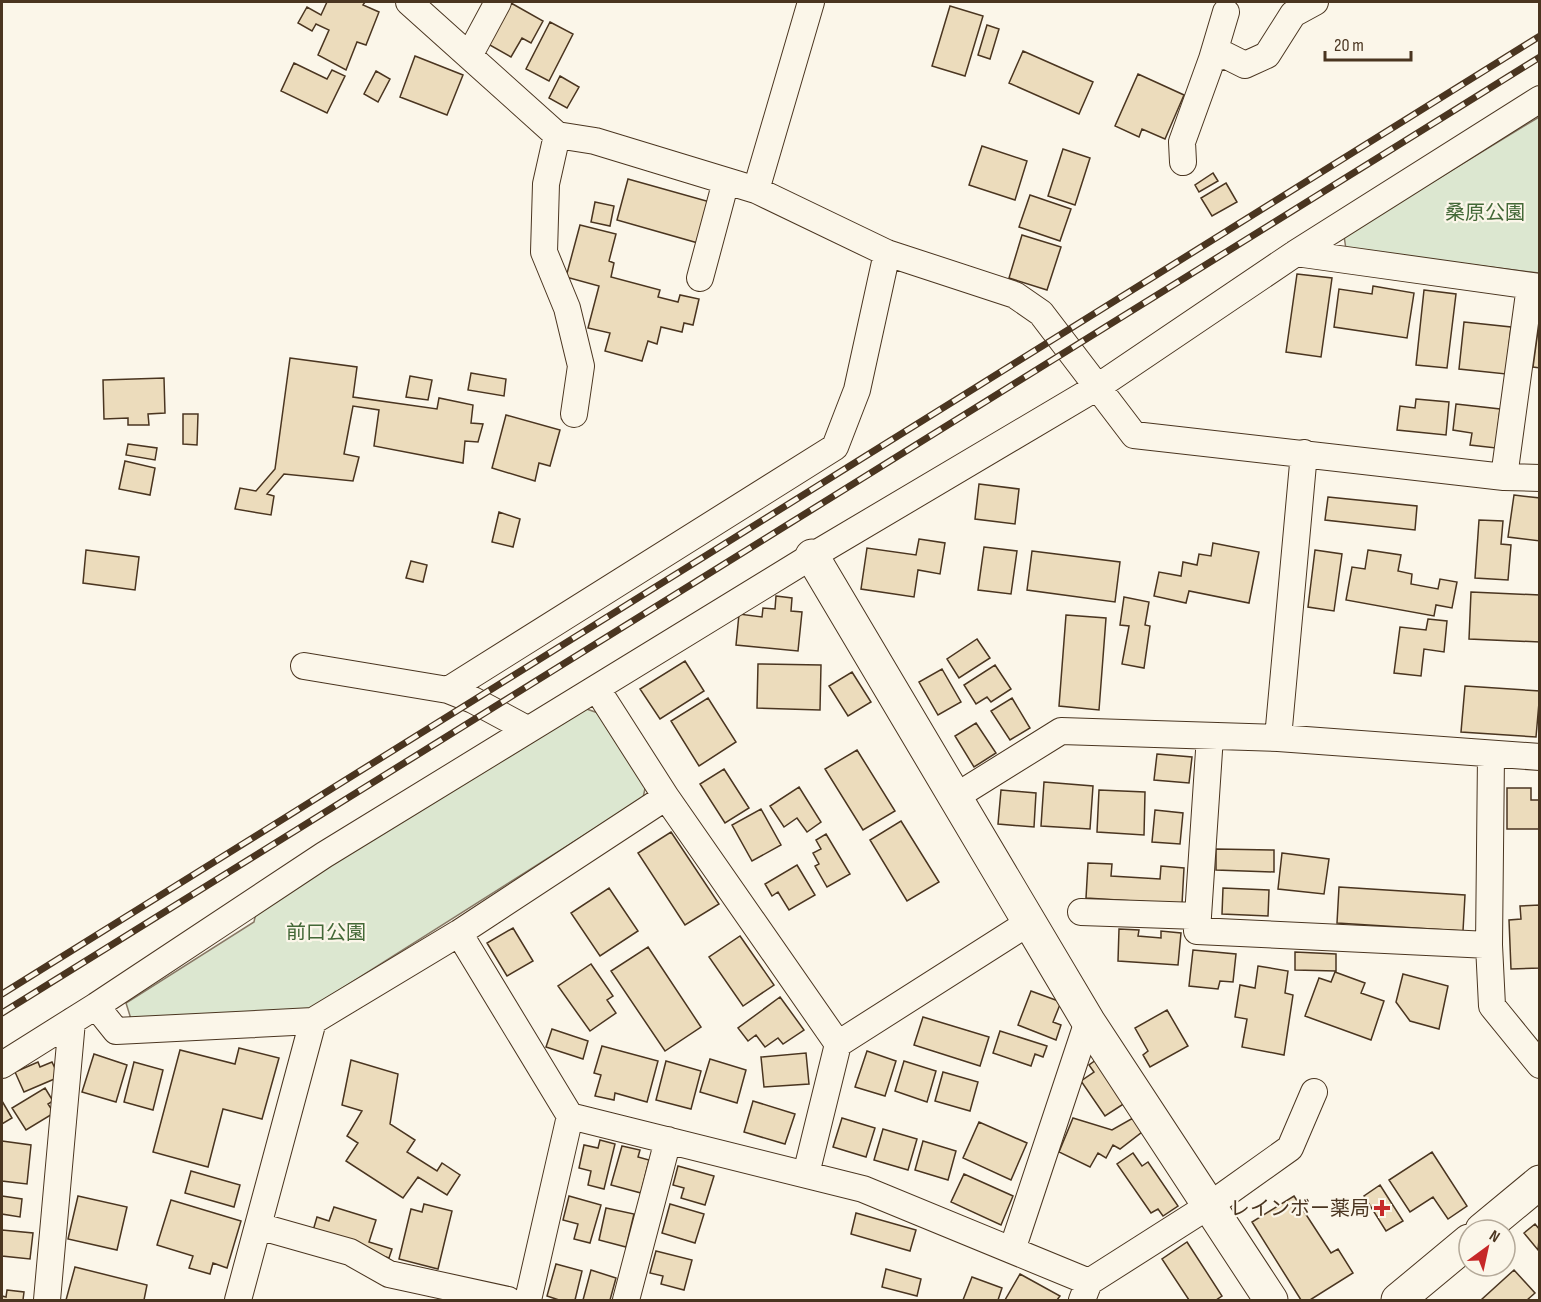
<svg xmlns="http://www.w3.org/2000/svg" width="1541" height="1302" font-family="'Sofia Sans Condensed','Noto Sans JP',sans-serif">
<rect width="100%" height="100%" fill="#fbf6e9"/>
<!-- green -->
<path fill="#dce7d0" stroke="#887966" stroke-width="1.5" d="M1539,117V273L1346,249L1344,236Z
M578,706L601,714L647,779L643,798L308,1010L131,1019L126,1003L254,922L257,908Z"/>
<!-- building -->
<path fill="#ecdcbc" stroke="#4a3520" stroke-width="1.5" d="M327,2H365L363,5L379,12L366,45L357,42L346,70L318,55L329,30L316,24L312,31L298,23L307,7L321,15Z
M511,3L543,21L531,43L522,38L511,57L488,44Z
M950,6L983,16L965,76L932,66Z
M550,22L573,34L549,81L526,69Z
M987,25L999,29L990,59L978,55Z
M1023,51L1093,82L1079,114L1009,83Z
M415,56L463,75L447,115L400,97Z
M294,63L327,79L332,70L345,76L327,113L281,91Z
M376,71L390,79L378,102L364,94Z
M1138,74L1184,95L1165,139L1142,129L1139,137L1115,126Z
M560,76L579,87L567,108L549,98Z
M982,146L1027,161L1015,200L969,185Z
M1063,149L1090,158L1075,205L1048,196Z
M1213,173L1218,181L1199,192L1195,185Z
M628,179L710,202L698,243L617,220Z
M1226,183L1237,202L1212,216L1201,198Z
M1030,195L1071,209L1060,241L1019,227Z
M595,202L614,206L610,226L591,222Z
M580,225L616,234L609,261L614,263L611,277L660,290L658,297L678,302L680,295L699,299L693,325L684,323L682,332L661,327L657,344L648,341L642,361L605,351L610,333L588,328L599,286L566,277Z
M1022,235L1061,247L1047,290L1009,278Z
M1297,274L1332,278L1321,357L1286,352Z
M1373,286L1414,293L1407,338L1334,327L1339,289L1372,294Z
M1424,290L1456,294L1447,368L1416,365Z
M1464,322L1511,327L1506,374L1459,369Z
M1539,323H1540V368L1533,367Z
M290,358L357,367L353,397L437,409L439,398L473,405L471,423L483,424L478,442L465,441L463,463L374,446L379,410L353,406L344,454L359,457L353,481L284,474L267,494L274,496L271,515L235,509L240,488L256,491L275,469Z
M471,373L506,379L504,396L468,390Z
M410,376L432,380L428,400L406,397Z
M164,378L165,413L148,414L149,425H128V418L104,419L103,380Z
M1416,399L1449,402L1446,435L1397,430L1400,406L1415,408Z
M1456,404L1500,409L1496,448L1470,445L1472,433L1453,430Z
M183,414H198L197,445L183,444Z
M506,415L560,430L550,466L539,463L535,481L492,468Z
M128,444L157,448L155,460L126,455Z
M125,461L155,468L150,495L119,489Z
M979,484L1019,489L1015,524L975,519Z
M1514,495L1540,498V541L1508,537Z
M1328,497L1417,506L1415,530L1325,520Z
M499,512L520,519L513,547L492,542Z
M1479,520L1503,521L1501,544L1511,545L1508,580L1475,578Z
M919,539L945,543L940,574L918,570L914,597L861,589L867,548L916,555Z
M1213,543L1259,552L1249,603L1189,591L1186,603L1154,596L1159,572L1181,576L1183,562L1197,565L1199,554L1211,556Z
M984,547L1017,551L1011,594L978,590Z
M86,550L139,557L135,590L83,583Z
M1315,550L1342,554L1334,611L1308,607Z
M1368,550L1401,555L1398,571L1412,574L1411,584L1438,589L1440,579L1457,582L1452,608L1436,605L1434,616L1346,600L1352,567L1365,569Z
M1032,551L1120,562L1115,602L1027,590Z
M411,561L427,565L423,582L406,578Z
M1471,592L1540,595V642L1469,639Z
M776,596L792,598L791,611L802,612L798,651L736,645L739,614L762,617L763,608L775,609Z
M1124,597L1149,602L1145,625L1150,626L1144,668L1122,664L1129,626L1120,625Z
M1066,615L1106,618L1099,710L1059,706Z
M1428,619L1447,621L1444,652L1424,649L1421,676L1394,673L1400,627L1426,630Z
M977,639L990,658L959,678L947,659Z
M685,661L704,691L660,719L640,689Z
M758,664L821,665L820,710L757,708Z
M995,665L1011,689L991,702L987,697L976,704L964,685Z
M942,669L961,702L938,715L919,682Z
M852,672L871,702L848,716L829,686Z
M1465,686L1540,691L1536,737L1461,732Z
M708,698L736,742L699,766L671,721Z
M1012,698L1030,728L1010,740L991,711Z
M976,723L996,753L974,767L955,736Z
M857,750L895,811L863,830L825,769Z
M1157,754L1192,757L1189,783L1154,780Z
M724,769L749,808L725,823L700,784Z
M1044,782L1093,786L1090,829L1041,826Z
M799,787L821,822L807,832L797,818L784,827L770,806Z
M1507,788H1531V800H1540V829H1507Z
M1001,790L1036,793L1034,827L998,824Z
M1099,790L1145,792L1144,835L1097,832Z
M761,809L781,845L752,861L732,825Z
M1155,810L1183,813L1180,844L1152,842Z
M901,821L939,882L907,901L870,840Z
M671,832L719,904L685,925L638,853Z
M826,834L850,874L827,887L815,866L819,864L813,853L821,849L816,840Z
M1216,849L1274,850V872L1216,870Z
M1282,853L1329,859L1324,894L1278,889Z
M1088,863L1112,864L1111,876L1160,879L1161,866L1184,868L1182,904L1086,898Z
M797,865L815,895L789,910L778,892L772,896L765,884Z
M1339,887L1465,895L1463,931L1337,923Z
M609,888L638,931L600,956L571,913Z
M1223,888L1269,890L1268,916L1222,914Z
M1540,905V968L1511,969L1509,920L1521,919L1520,906Z
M513,928L533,961L507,976L487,943Z
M1119,929L1139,930L1138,936L1161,938V931L1181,933L1178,965L1118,961Z
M740,936L774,985L743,1006L709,957Z
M648,947L701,1027L665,1051L611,971Z
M1193,950L1236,954L1233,982L1220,981L1218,989L1189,986Z
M1295,952L1336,954V971L1295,970Z
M591,964L613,996L607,1000L616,1013L590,1031L558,986Z
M1258,966L1288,971L1285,993L1293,995L1284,1055L1242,1047L1247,1019L1235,1017L1240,985L1255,988Z
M1335,972L1365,983L1361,993L1384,1001L1371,1040L1305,1016L1319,978L1331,982Z
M1403,974L1448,986L1439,1029L1410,1021L1396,1002Z
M1031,991L1061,1002L1053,1022L1061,1025L1056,1040L1018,1025Z
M780,997L804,1030L783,1044L778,1038L765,1047L756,1035L748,1041L738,1028Z
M1167,1010L1188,1046L1150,1067L1143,1055L1148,1051L1135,1028Z
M923,1017L989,1037L980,1066L914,1045Z
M552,1029L588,1041L583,1059L546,1047Z
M1000,1031L1047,1046L1043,1057L1035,1054L1031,1066L993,1053Z
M602,1046L658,1061L647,1102L615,1093L614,1100L595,1096L601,1075L594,1073Z
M239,1048L279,1058L262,1119L223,1109L208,1167L153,1152L180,1050L235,1064Z
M867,1051L896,1061L885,1096L855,1087Z
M806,1053L809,1084L764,1087L761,1057Z
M94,1054L127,1065L116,1102L82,1092Z
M710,1059L746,1070L737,1103L700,1092Z
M351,1060L398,1074L390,1124L415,1140L407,1152L437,1171L442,1163L460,1175L447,1195L418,1177L403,1198L346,1161L358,1143L347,1136L362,1111L342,1105Z
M1096,1060L1125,1103L1105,1116L1081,1081L1094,1072L1089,1065Z
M666,1061L701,1071L691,1109L656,1100Z
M904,1061L936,1071L927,1102L895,1091Z
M38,1062L40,1067L52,1062L59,1077L24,1092L15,1072Z
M134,1062L163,1070L153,1110L124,1102Z
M943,1072L978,1082L970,1111L935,1101Z
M45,1088L53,1101L48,1104L54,1113L26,1130L12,1108Z
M2,1101L12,1118L2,1124Z
M753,1101L795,1114L785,1144L744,1132Z
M842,1118L875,1128L866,1157L833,1147Z
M1073,1118L1112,1130L1133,1118L1142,1132L1120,1149L1113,1145L1106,1158L1098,1153L1090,1167L1059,1152Z
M979,1122L1027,1143L1011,1180L963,1158Z
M883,1129L917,1139L908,1170L874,1160Z
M600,1140L615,1144L604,1189L588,1185L591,1171L579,1168L584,1145L598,1148Z
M2,1141L31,1145L27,1184L2,1181Z
M923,1141L956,1151L948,1180L915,1170Z
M622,1146L640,1150L638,1157L649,1160L641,1193L611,1185Z
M1432,1152L1467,1206L1448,1219L1433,1197L1410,1212L1389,1180Z
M1133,1153L1142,1166L1148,1162L1178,1206L1163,1216L1158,1209L1151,1213L1117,1164Z
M678,1166L714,1176L705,1205L681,1198L684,1188L673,1185Z
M191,1171L240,1185L234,1207L185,1193Z
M964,1174L1013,1196L1001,1225L951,1202Z
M1380,1185L1403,1221L1386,1231L1364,1196Z
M2,1196L22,1199L20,1217L2,1214Z
M78,1196L127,1207L117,1250L68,1239Z
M569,1196L601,1205L590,1243L574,1239L578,1224L563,1220Z
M1294,1196L1331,1253L1338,1249L1353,1273L1310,1300H1301L1252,1222Z
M171,1200L241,1221L227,1268L213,1263L210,1274L189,1268L193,1256L157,1245Z
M424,1204L452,1211L438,1269L399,1259L411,1209L422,1212Z
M670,1204L704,1214L695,1243L662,1233Z
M334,1207L376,1220L369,1242L392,1249L389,1258L312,1234L317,1217L329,1221Z
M606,1208L634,1214L626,1247L599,1240Z
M856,1213L916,1230L910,1251L851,1234Z
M1535,1224L1540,1230L1538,1250L1524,1233Z
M2,1230L33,1233L30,1259L2,1256Z
M1187,1242L1222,1296L1216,1300H1189L1162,1259Z
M656,1251L692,1260L684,1290L661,1284L663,1276L650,1273Z
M556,1264L582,1271L575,1300H559L547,1296Z
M75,1267L147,1285L144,1300H66Z
M886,1269L921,1279L917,1296L882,1287Z
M591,1270L616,1278L610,1300H583Z
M1514,1270L1535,1293L1527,1300H1481Z
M1020,1274L1060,1296L1057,1300H1005Z
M972,1277L1002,1288L998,1300H963Z
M7,1290L24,1292L23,1300H29H2V1296L6,1297Z"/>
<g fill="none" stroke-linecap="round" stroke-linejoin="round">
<defs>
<path id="street" d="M409,2L557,135L595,141L756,190L887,253L1015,295L1041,313L1134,435L1504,477L1540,478
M469,56L498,2
M1212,59L1226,12
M557,135L546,184L544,252L567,308L581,366L574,414
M1183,162L1182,142L1212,59L1225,55L1245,65L1267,55L1293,14L1315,2
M756,190L811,2
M1296,253L1540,287
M700,278L726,181
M1504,477L1530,286
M304,666L448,690L473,700L527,729
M448,690L835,447L857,390L887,253
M1210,736L1197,931L1489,945
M1278,738L1304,453
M1491,755L1489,945L1492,1006L1540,1065
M666,797L838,1044
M955,797L1061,731L1278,738L1540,757
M1081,912L1198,916
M459,933L570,1116L528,1300
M96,1006L116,1031L313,1021L459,933L666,797L597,689
M2,1065L96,1006L324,855L812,556L1099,386L1296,253L1540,99
M570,1116L863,1189L1089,1282
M806,1174L838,1044L1028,923
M258,1226L350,1252L389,1274L508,1300
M1012,1250L1088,1021
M47,1300L72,1021
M238,1300L313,1021
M626,1300L668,1140
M1082,1300L1089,1282L1210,1205L1290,1148L1314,1092"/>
<path id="secondary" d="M812,556L1088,1021L1271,1300
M1482,1230L1540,1182
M1398,1300L1469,1241"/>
</defs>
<!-- street casing -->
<use href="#street" stroke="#4a3520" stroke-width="28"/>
<!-- secondary casing -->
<use href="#secondary" stroke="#4a3520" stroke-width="35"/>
<!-- street -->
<use href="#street" stroke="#fbf6e9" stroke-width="26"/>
<!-- secondary -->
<use href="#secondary" stroke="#fbf6e9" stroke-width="33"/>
<defs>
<path id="rail" d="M2,994L1540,36
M2,1013L1540,57"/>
</defs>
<!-- rail casing -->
<use href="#rail" stroke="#4a3520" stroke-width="7"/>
<!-- rail -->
<use href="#rail" stroke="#fbf6e9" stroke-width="4.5" stroke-dasharray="14" stroke-linecap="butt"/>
</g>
<!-- markers -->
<path fill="#c62828" stroke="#fbf6e9" stroke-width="2" d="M1379 1199h6v6h6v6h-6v6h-6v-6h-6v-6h6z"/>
<g text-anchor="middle" stroke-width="4.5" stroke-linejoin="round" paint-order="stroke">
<!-- park labels -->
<g font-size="20" fill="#436837" stroke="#fbf6e9">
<text x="1485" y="219">桑原公園</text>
<text x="326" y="939">前口公園</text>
</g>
<!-- poi labels -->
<g font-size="20" fill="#4a3520" stroke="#fbf6e9" text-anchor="end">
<text x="1370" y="1215">レインボー薬局</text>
</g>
</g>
<!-- border -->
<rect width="1541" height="1302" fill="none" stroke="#4a3520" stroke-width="6"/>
<!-- north arrow -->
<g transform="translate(1487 1248) rotate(33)"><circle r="28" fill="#fbf6e9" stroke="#b4a999" stroke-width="1.5"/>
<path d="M0-4.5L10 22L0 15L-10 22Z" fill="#c62828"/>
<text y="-9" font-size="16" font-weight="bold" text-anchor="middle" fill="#4a3520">N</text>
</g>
<!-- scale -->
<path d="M1325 51v9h86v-9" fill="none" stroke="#4a3520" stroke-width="3"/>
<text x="1334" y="51" font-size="18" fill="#4a3520" stroke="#fbf6e9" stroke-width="4.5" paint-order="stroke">20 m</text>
</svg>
